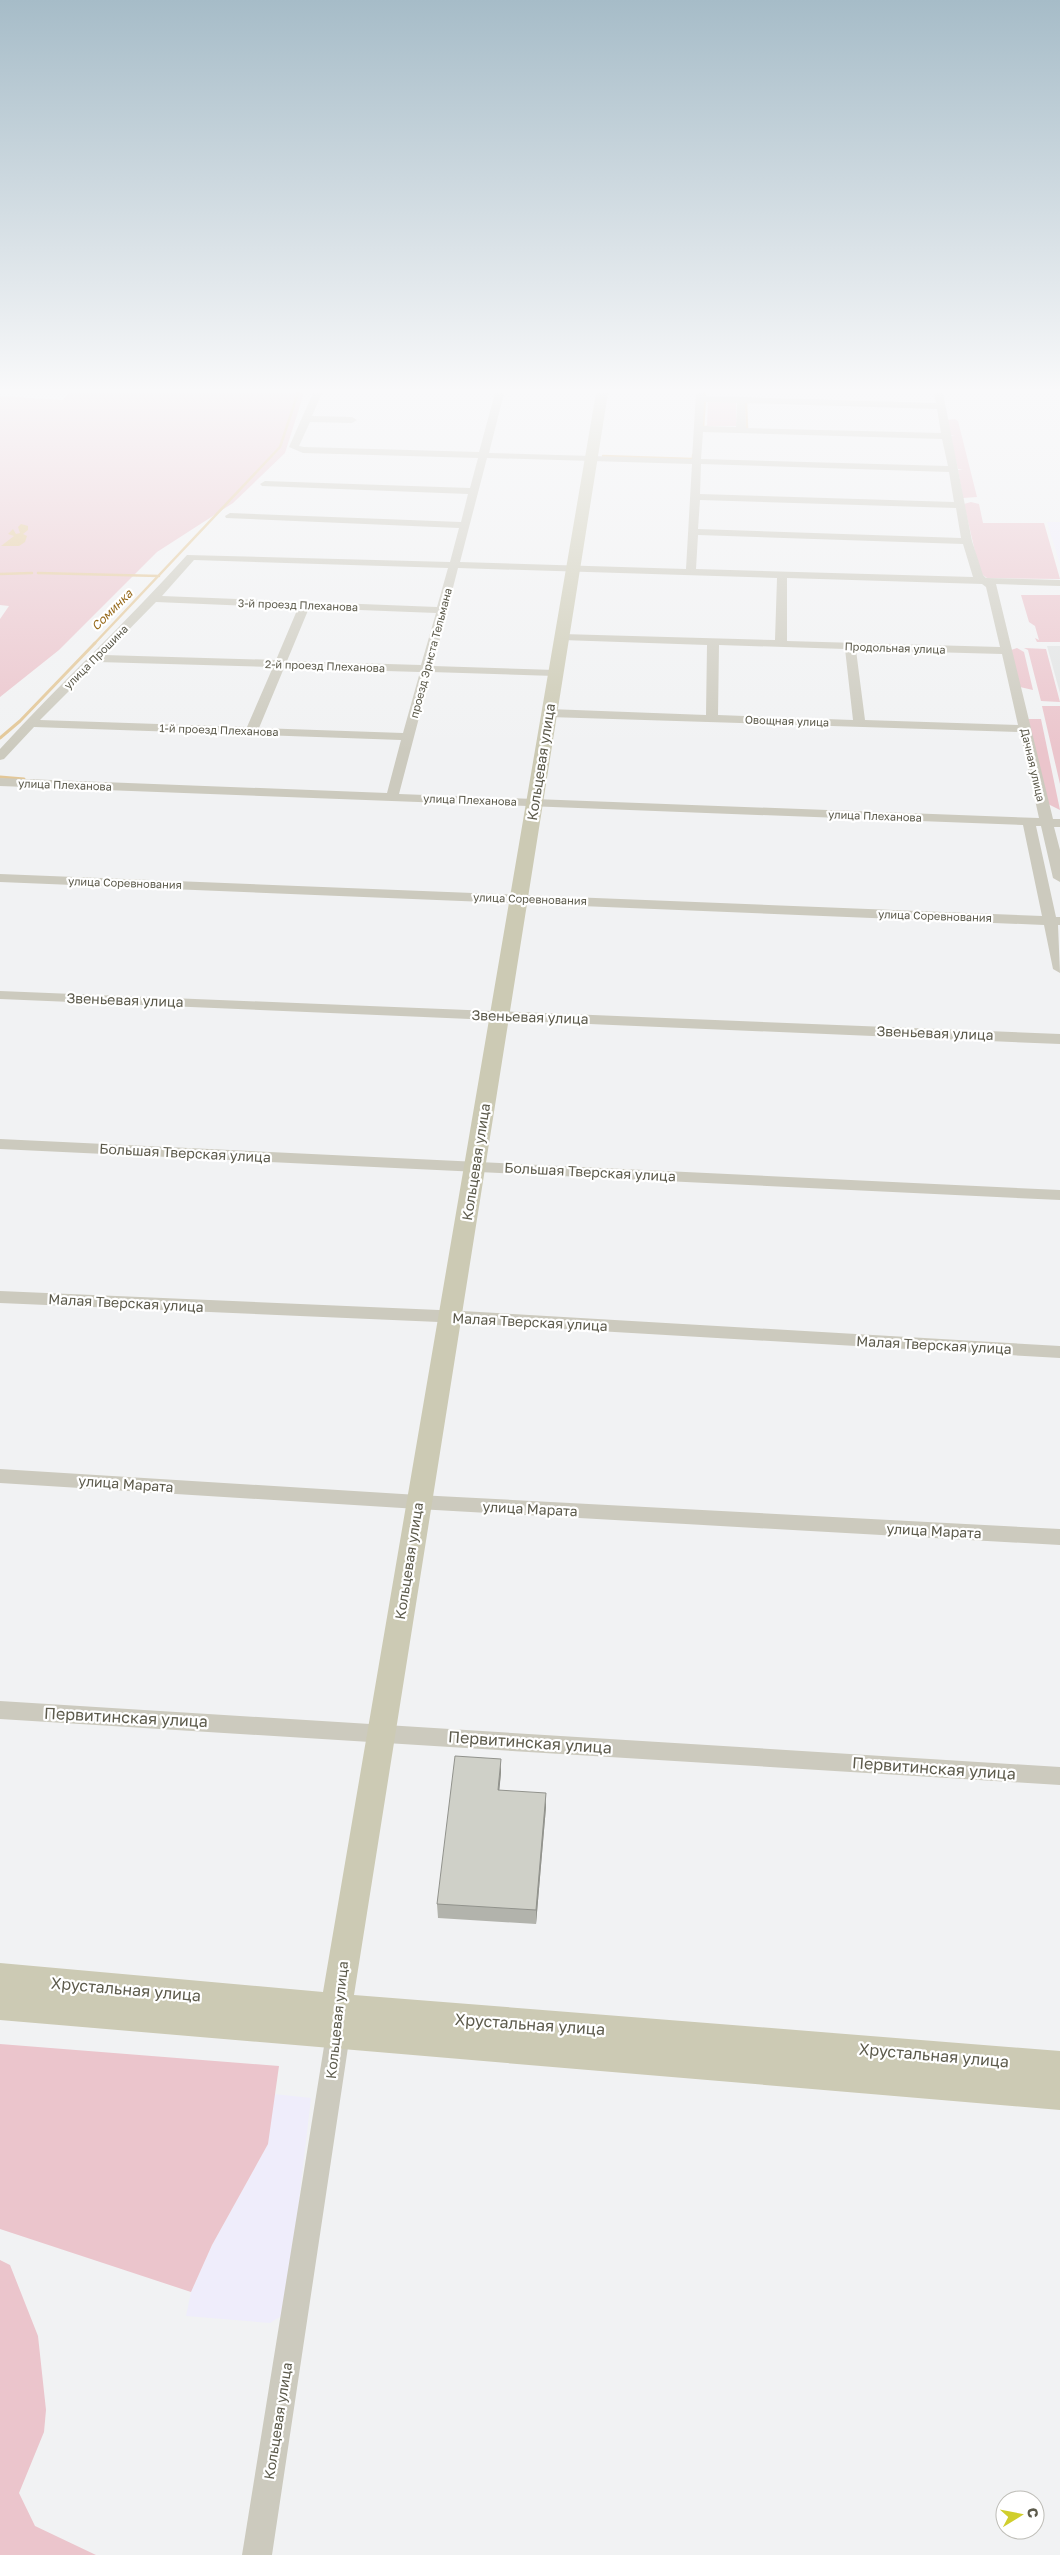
<svg xmlns="http://www.w3.org/2000/svg" width="1060" height="2555" font-family="'Golos Text',sans-serif">
<rect width="100%" height="100%" fill="#f1f2f3"/>
<!-- commercial -->
<path fill="#efedfb" d="M1047,522H1060V564L1050,532Z
M274,2094L311,2098L286,2313L270,2323L186,2316L191,2292L212,2245L268,2144Z"/>
<!-- education -->
<path fill="#e2e4e4" d="M1047,646H1060V693Z"/>
<!-- green -->
<path fill="#ebc5cc" d="M69,393H304L285,453L233,503L157,552L59,650L0,697V619L9,606L0,605V396L62,400Z
M708,400L736,401V426H707Z
M955,419L958,421L977,497L963,498L958,470H963L958,469L950,436H955L950,435L947,420Z
M971,502L979,504L983,523H1044L1060,579L987,578L980,573L964,504Z
M1021,595H1060V642H1037L1035,638L1039,640L1035,626L1029,622Z
M1017,648L1024,652L1033,690L1020,687L1011,650Z
M1024,648L1046,649L1060,702L1041,701L1028,650Z
M1042,706H1060V784Z
M1028,719H1041L1060,810L1046,803Z
M0,2044L279,2066L268,2144L212,2245L191,2292L0,2229Z
M0,2260L10,2265L38,2336L46,2410L44,2432L19,2493L35,2526L96,2555H0Z"/>
<!-- water -->
<path fill="#e3c797" d="M21,524L28,526V530L23,534L27,536L25,542L19,546H1L14,536L8,534L13,529L16,534L20,533L18,527Z"/>
<g fill="none" stroke-linecap="round" stroke-linejoin="round">
<!-- stream-far1 -->
<path stroke="#e3c797" stroke-width="2.5" d="M705,393V398
M705,399L703,427H707
M742,428H747L746,402H749
M603,456L693,459V455
M38,573L159,576
M0,574L32,573
M94,644L280,447L298,393"/>
<!-- stream -->
<path stroke="#e3c797" stroke-width="3" d="M0,738L20,721L95,643
M0,777L24,779"/>
<!-- minor -->
<path fill="#cccabe" fill-rule="evenodd" d="M313,393H322L312,416L352,417L357,420L352,423L310,422L299,446L304,447L479,452L495,393H504L489,453L692,459L696,393H704V396L936,403L934,393H943L972,541L983,575L986,578L1060,580V586L996,584L1053,819H1060V827H1054L1060,850V882L1053,878L1041,826H1036L1056,917H1060V925H1058L1060,973L1053,969L1044,925L0,882V874L1042,916L1023,825L0,786V778L387,793L401,740L34,727L4,759L0,760V749C60,683 127,622 187,555L450,562L459,528L226,518L225,516L230,513L461,522L468,494L262,486L260,484L265,481L470,488L478,458L303,453L289,447ZM704,402L737,403L736,427L703,426ZM745,403L937,409L941,433L746,428ZM703,432L942,439L948,466L701,459ZM487,458L692,464L686,569L460,562ZM701,464L949,472L954,502L700,494ZM700,500L956,508L961,538L698,529ZM698,535L963,544L973,577L696,569ZM194,560L448,568L437,607L162,596ZM458,568L777,578L775,640L562,634L556,637L562,640L707,645L706,715L549,709L543,713L549,717L1020,732L1039,818L399,794L431,672L555,676L561,673L555,670L433,666ZM787,578L982,584L986,587L1000,647L787,641ZM156,602L298,608L276,660L104,655ZM309,608L436,613L421,665L287,661ZM719,645L845,649L853,720L718,715ZM856,650L1002,654L1018,725L865,720ZM98,662L273,667L247,727L40,720ZM284,668L420,672L403,733L259,728Z
M0,991L1060,1034V1044L0,999Z
M0,1139L1060,1190V1200L0,1149Z
M0,1291L462,1311L1060,1346V1358L462,1323L0,1303Z
M0,1469L418,1495L1060,1529V1545L418,1509L0,1483Z
M0,1701L1060,1767V1785L0,1719Z
M338,2022L347,2026L350,2034L272,2555H242L326,2034L329,2026Z"/>
<!-- major -->
<path fill="#cccab4" fill-rule="evenodd" d="M596,393H608L354,1995L1060,2051V2110L0,2020V1963L323,1992Z"/>
</g>
<!-- wall -->
<path fill="#b2b3ac" d="M501,1773L499,1790L546,1807L536,1924L438,1918L437,1904Z"/>
<!-- shaded-wall -->
<path fill="#91928c" d="M501,1759V1773L498,1804V1790Z
M546,1793V1807L536,1924V1910Z"/>
<!-- building -->
<path fill="#cfd0c8" stroke="#91928c" d="M455,1756L501,1759L498,1790L546,1793L536,1910L437,1904Z"/>
<!-- sky -->
<linearGradient id="sky" x2="0" y2="1"><stop stop-color="#a6bcc8"/><stop offset="0.52" stop-color="#f9f9fa"/><stop offset="1" stop-color="#f9f9fa" stop-opacity="0"/></linearGradient>
<rect width="1060" height="751" fill="url(#sky)"/>
<g text-anchor="middle" stroke-width="4.5" stroke-linejoin="round" paint-order="stroke">
<!-- far-street labels -->
<g font-size="11" fill="#5c5a4b" stroke="#fff">
<text transform="translate(298 605) rotate(2)" y="4">3-й проезд Плеханова</text>
<text transform="translate(895 648) rotate(2)" y="4">Продольная улица</text>
<text transform="translate(431 653) rotate(-75)" y="4">проезд Эрнста Тельмана</text>
<text transform="translate(96 657) rotate(-45)" y="4">улица Прошина</text>
<text transform="translate(325 666) rotate(2)" y="4">2-й проезд Плеханова</text>
<text transform="translate(787 721) rotate(2)" y="4">Овощная улица</text>
<text transform="translate(219 730) rotate(2)" y="4">1-й проезд Плеханова</text>
<text transform="translate(1033 765) rotate(77)" y="4">Дачная улица</text>
<text transform="translate(65 785) rotate(2)" y="4">улица Плеханова</text>
<text transform="translate(470 800) rotate(2)" y="4">улица Плеханова</text>
<text transform="translate(875 816) rotate(2)" y="4">улица Плеханова</text>
<text transform="translate(125 883) rotate(2)" y="4">улица Соревнования</text>
<text transform="translate(530 899) rotate(2)" y="4">улица Соревнования</text>
<text transform="translate(935 916) rotate(2)" y="4">улица Соревнования</text>
</g>
<!-- far-water labels -->
<g font-size="12" font-style="italic" fill="#96691b" stroke="#fff">
<text transform="translate(112 610) rotate(-45)" y="4">Соминка</text>
</g>
<!-- street labels -->
<g font-size="14" fill="#5c5a4b" stroke="#fff">
<text transform="translate(541 762) rotate(-81)" y="5">Кольцевая улица</text>
<text transform="translate(125 1000) rotate(2)" y="5">Звеньевая улица</text>
<text transform="translate(530 1017) rotate(2)" y="5">Звеньевая улица</text>
<text transform="translate(935 1033) rotate(2)" y="5">Звеньевая улица</text>
<text transform="translate(185 1153) rotate(3)" y="5">Большая Тверская улица</text>
<text transform="translate(476 1162) rotate(-81)" y="5">Кольцевая улица</text>
<text transform="translate(590 1172) rotate(3)" y="5">Большая Тверская улица</text>
<text transform="translate(126 1303) rotate(3)" y="5">Малая Тверская улица</text>
<text transform="translate(530 1322) rotate(3)" y="5">Малая Тверская улица</text>
<text transform="translate(934 1345) rotate(3)" y="5">Малая Тверская улица</text>
<text transform="translate(126 1484) rotate(4)" y="5">улица Марата</text>
<text transform="translate(530 1509) rotate(3)" y="5">улица Марата</text>
<text transform="translate(934 1531) rotate(3)" y="5">улица Марата</text>
<text transform="translate(409 1561) rotate(-81)" y="5">Кольцевая улица</text>
<text transform="translate(337 2020) rotate(-84)" y="5">Кольцевая улица</text>
<text transform="translate(278 2421) rotate(-81)" y="5">Кольцевая улица</text>
</g>
<!-- near-street labels -->
<g font-size="16" fill="#5c5a4b" stroke="#fff">
<text transform="translate(126 1717) rotate(3)" y="6">Первитинская улица</text>
<text transform="translate(530 1742) rotate(4)" y="6">Первитинская улица</text>
<text transform="translate(934 1768) rotate(4)" y="6">Первитинская улица</text>
<text transform="translate(126 1989) rotate(5)" y="6">Хрустальная улица</text>
<text transform="translate(530 2024) rotate(4)" y="6">Хрустальная улица</text>
<text transform="translate(934 2055) rotate(5)" y="6">Хрустальная улица</text>
</g>
</g>
<!-- north arrow -->
<g transform="translate(1020 2515) rotate(80)"><circle r="24" fill="#ffffff" stroke="#bebdb7"/>
<path d="M0-4L9 19L0 12L-9 19Z" fill="#d0ce2d"/>
<text y="-8" font-size="14" font-weight="bold" text-anchor="middle" fill="#5c5a4b">С</text>
</g>
</svg>
